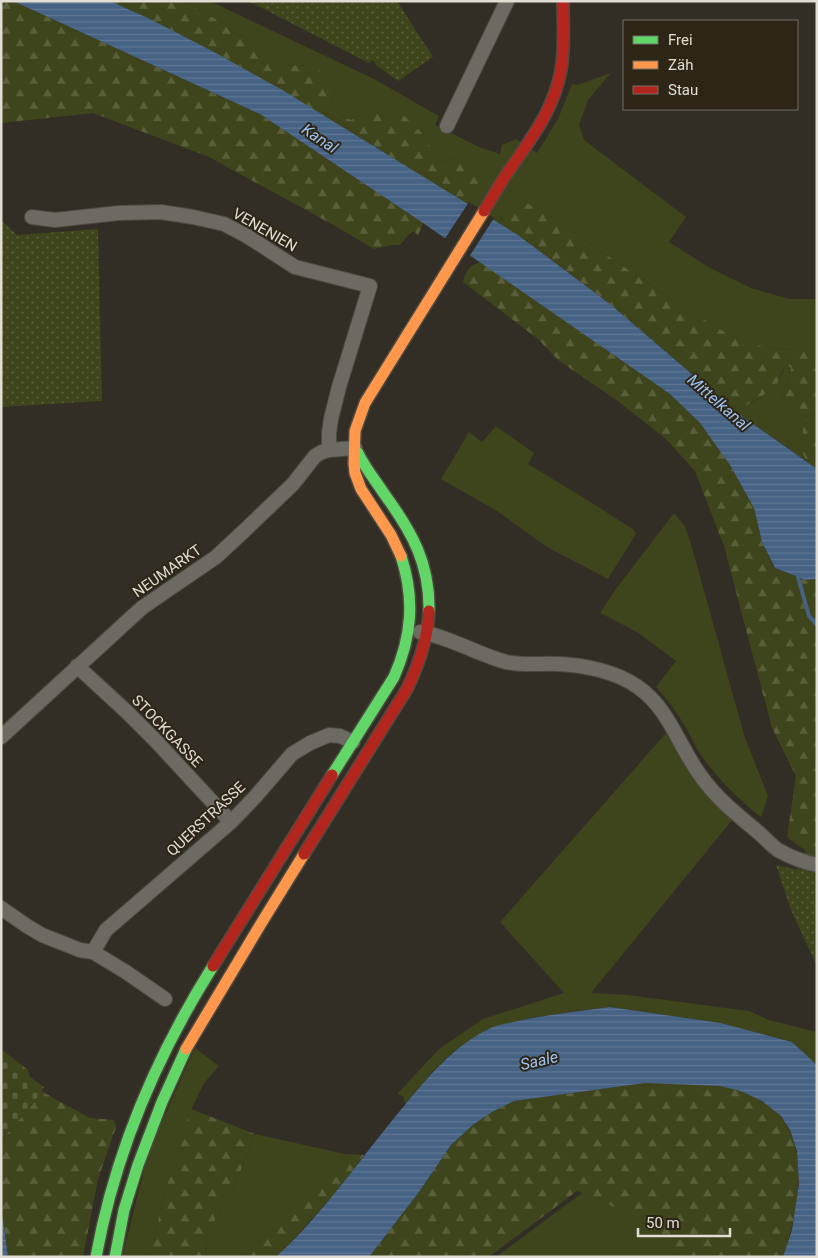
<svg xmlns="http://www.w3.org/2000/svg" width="818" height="1258" font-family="Roboto,sans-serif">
<defs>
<pattern id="forest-firs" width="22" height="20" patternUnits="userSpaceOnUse" patternTransform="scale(1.25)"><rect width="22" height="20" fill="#3e441b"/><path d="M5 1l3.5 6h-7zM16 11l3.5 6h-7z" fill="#5a5f3b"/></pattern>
<pattern id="cemetery-stones" width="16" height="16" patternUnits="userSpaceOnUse" patternTransform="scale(1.25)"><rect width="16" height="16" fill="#3e441b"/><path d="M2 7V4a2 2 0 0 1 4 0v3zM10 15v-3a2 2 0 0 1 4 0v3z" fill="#5a5f3b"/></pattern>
<pattern id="garden-dots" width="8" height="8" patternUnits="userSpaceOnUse" patternTransform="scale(1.25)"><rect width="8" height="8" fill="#3e441b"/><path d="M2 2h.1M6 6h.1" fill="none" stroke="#5a5f3b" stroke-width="1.8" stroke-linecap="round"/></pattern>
<pattern id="water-rules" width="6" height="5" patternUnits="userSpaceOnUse" patternTransform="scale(1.25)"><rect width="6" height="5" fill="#466284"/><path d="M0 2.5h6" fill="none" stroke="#607894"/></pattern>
</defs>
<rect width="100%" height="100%" fill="#322e25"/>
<!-- green -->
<path fill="#3e441b" d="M182,1H210L374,79L439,116L435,125L479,147L500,154L502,145L516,139L537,153L558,119L572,84L577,85L611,73L588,100L579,125L584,140L686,217L669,242L710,268L751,288L789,299H817V349L805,351L765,347L728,334L680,305L545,213L501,217V225L465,203L473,198L458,158L443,161L436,156L422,133L373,108L351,120L339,115L330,105L335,88L308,66L290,65L272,57L267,50L250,38L233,33L225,24Z
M787,365L791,368L782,401L800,418L817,414V421L806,424L803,454L807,462L736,412C749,404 765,397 775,385C780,380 781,372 787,365Z
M496,426L534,453L528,464L589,501L634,530L636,534L608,579L547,547L497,511L441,479L469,432L482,442Z
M674,513L685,526L691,544L745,738L768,796L761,817C738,799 717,778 700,754C695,746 692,738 687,730C679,715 667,699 656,687L676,661L637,632L600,613L616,589Z
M666,733L698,785L733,819L591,993L628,995L749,1011L769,1020L817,1032V1065L792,1042L721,1023L610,1007L576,1011L526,1019L492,1028L472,1039L453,1052L434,1070L405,1104L403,1096L397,1094L439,1049L483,1019L564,993L500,922Z
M806,851L817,853V874L796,870Z
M195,1048L219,1066L204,1083L191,1110L162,1200L151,1257H122L149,1151Z
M255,1134L345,1154L294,1208L242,1257H206L207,1235L236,1182Z
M582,1193L649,1222L677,1257H496Z"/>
<!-- forest -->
<path fill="url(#forest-firs)" d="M1,1H13L260,114L423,223L418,236L414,231L408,235L400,245H391L374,249L337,227L209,157L93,113L1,123Z
M110,1H182L225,24L233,33L250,38L267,50L273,57L290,65L308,66L325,73L335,88L330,105L339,115L351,120L373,108L399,111L422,133L436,156L443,161L458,158L475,163C485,180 484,193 465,203C349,131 235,57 110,1Z
M517,198L545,213L680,305L728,334L765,347L805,351L817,349V414L800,418L789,409L782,401L791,368L787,365L782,371L777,384L767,393L736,412L610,304L518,235L501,225C501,213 507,204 517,198Z
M480,262L670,394L700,423L730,465L754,508L762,542L774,568L806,580L817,579V853L806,851L787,837L796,776L772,728L724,546L695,471L666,439L615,399L558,360L538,339L463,282C465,271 469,266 480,262Z
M817,421V469L807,462L803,454V428L806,424Z
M645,1083C673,1084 713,1082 740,1090C750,1093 761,1101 770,1107C774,1110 778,1113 781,1117C811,1155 797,1215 783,1257H677L649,1222L577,1191L489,1257H369L419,1192L451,1145L474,1124L492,1112L514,1101Z
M41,1091L90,1118L114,1120L116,1127L98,1179L83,1257H8L3,1219L1,1216V1140L32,1105Z
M191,1109L255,1134L236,1182L207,1235L206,1257H151L162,1200Z
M345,1154L364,1155L339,1189L284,1250L276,1257H242L294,1208Z"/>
<!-- cemetery -->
<path fill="url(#cemetery-stones)" d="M1,1049L28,1070L30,1077L44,1087L32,1105L1,1140Z"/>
<!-- garden -->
<path fill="url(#garden-dots)" d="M248,1H397L433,57L398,81L376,65L373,60L369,63Z
M1,220L17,235L98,229L102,401L1,407Z
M776,865L817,874V966L791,910Z"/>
<!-- water -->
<path fill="url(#water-rules)" d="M13,1H110L150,19L214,52L284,91L518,235L610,304L736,412L817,469V579L806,580L775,568L762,542L754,508L730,465L700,423L670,394L423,223L260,114Z
M610,1007L721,1023L792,1042L817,1065V1257H783L792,1230L799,1184L797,1151L790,1130L781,1116L762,1101L741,1091L720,1086L645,1083L514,1101L492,1112L474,1124L451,1145L419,1192L369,1257H276C325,1212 362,1156 404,1106C429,1076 454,1045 491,1028C497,1025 506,1024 513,1022C545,1015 578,1011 610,1007Z
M1,1216L3,1219L8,1257H1Z"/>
<!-- pier -->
<path fill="#322e25" d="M469,202L494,218L469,257L444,240Z"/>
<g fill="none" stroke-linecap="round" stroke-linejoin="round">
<!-- stream -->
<path stroke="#466284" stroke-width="4" d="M798,577L809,616L817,625"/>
<defs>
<path id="street" d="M447,126L507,1
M32,217L55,220L119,213L161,212L193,217L224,224L247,236L295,267L370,286L339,387L331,419L329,433V450
M420,632C450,637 477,654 506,662C523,666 541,663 559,664C585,665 617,672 638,687C665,706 675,735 691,761C709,792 730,809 758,832C765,838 771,845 778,850C790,857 803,862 817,865
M77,666L127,712L155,740L231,822
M1,737L134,615L143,607L216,557L244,531L293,484L315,456L322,452L329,450L355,448
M1,908L27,926L42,935L80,950L93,952L126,972L165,999
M93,952L106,930L231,822L255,797L292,754L310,743L329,735L340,736L353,742"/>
<path id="fast" d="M358,453C365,468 376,481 385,495C412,532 430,564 429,611
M332,775L394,677C412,636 415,599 401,556
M96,1257C115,1153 157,1055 213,966
M115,1257L124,1210L138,1165L162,1102L186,1049"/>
<path id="slow" d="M401,556L391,535L361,489L355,473L354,464L355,431L365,403L484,211
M186,1049L262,922L304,854"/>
<path id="jam" d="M484,211C492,198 499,185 508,172C530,140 554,110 561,70C565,48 563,24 563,1
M304,854L407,689C419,664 428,639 429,611
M213,966L332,775"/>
</defs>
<!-- street casing -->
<use href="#street" stroke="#4d4a42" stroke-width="16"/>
<!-- fast casing -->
<use href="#fast" stroke="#4d4a42" stroke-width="14"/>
<!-- slow casing -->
<use href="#slow" stroke="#4d4a42" stroke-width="14"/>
<!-- jam casing -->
<use href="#jam" stroke="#4d4a42" stroke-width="14"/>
<!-- street -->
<use href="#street" stroke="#6d6a63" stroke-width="14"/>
<!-- fast -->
<use href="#fast" stroke="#63d668" stroke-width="11"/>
<!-- slow -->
<use href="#slow" stroke="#ff974d" stroke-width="11"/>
<!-- jam -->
<use href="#jam" stroke="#b3261e" stroke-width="11"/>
</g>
<g text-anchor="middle" stroke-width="4" stroke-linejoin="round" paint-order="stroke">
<!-- street labels -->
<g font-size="15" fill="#e1ddd3" stroke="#2d2617">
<text transform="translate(265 230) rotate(30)" y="5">VENENIEN</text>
<text transform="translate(167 571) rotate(-35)" y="5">NEUMARKT</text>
<text transform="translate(167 731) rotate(46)" y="5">STOCKGASSE</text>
<text transform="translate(206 819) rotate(-43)" y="5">QUERSTRASSE</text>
</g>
<!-- water labels -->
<g font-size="16" font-style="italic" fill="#9cc3f3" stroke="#2d2617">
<text transform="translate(320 138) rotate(34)" y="6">Kanal</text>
<text transform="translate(719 402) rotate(41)" y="6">Mittelkanal</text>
<text transform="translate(539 1060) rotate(-13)" y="6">Saale</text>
</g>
</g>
<!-- border -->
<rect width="818" height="1258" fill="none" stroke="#e1ddd3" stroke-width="5"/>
<!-- legend -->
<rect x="623" y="20" width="175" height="90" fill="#2d2617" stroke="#756f62"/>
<rect x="633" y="36" width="25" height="8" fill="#63d668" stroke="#756f62"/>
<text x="668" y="45" font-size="15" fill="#e1ddd3">Frei</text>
<rect x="633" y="61" width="25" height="8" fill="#ff974d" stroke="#756f62"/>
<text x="668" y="70" font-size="15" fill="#e1ddd3">Zäh</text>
<rect x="633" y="86" width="25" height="8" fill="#b3261e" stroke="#756f62"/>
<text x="668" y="95" font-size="15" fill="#e1ddd3">Stau</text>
<!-- scale -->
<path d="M638 1228v8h92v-8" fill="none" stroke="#e1ddd3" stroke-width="2.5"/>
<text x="646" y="1228" font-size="15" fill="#e1ddd3" stroke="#2d2617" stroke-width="4" paint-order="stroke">50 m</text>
</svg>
